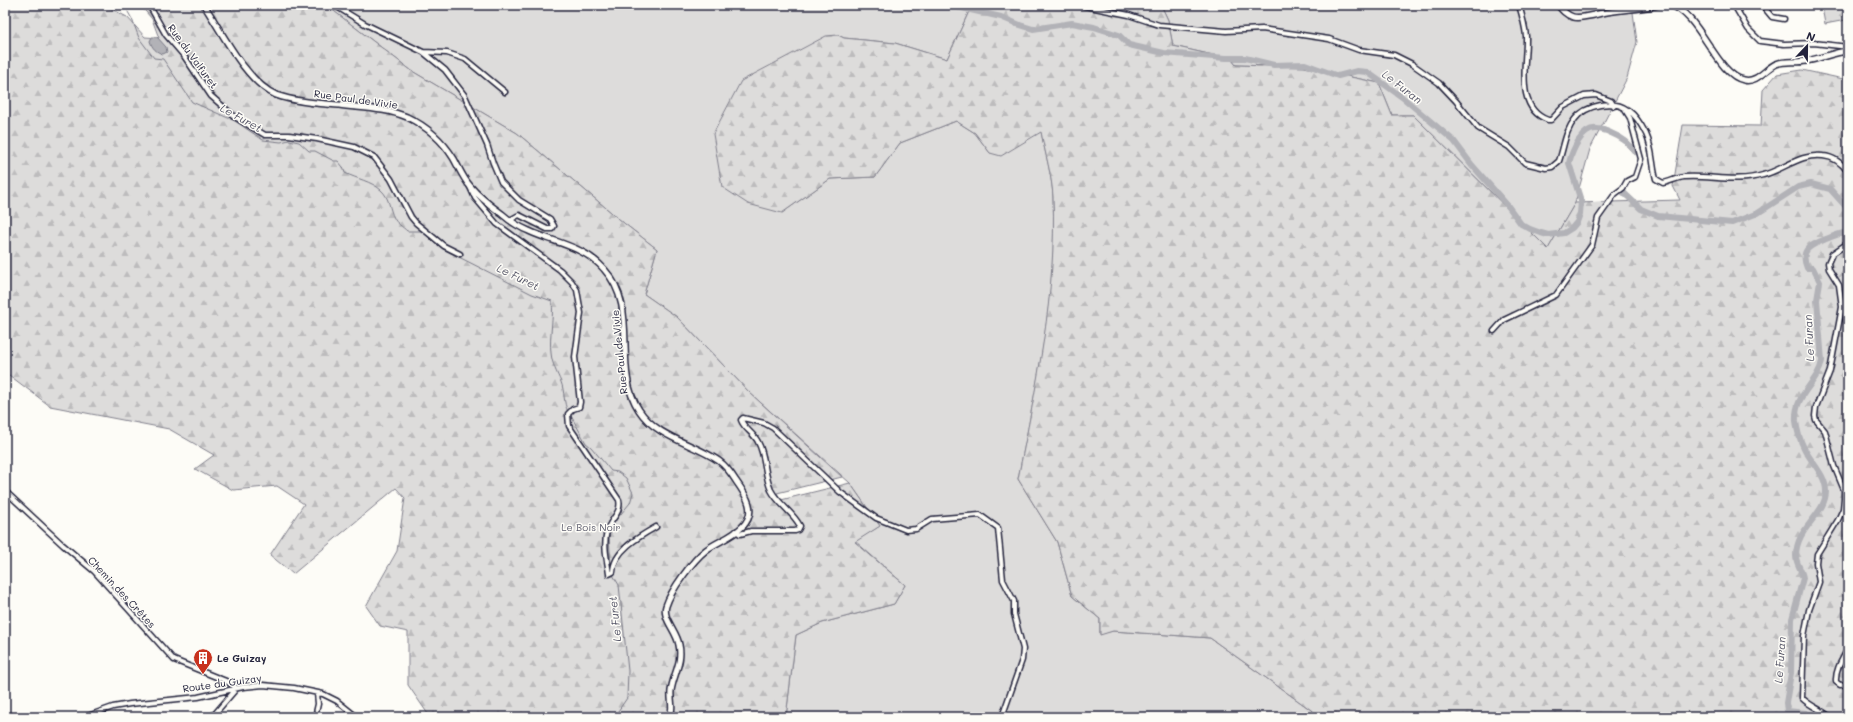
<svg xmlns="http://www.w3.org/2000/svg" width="1853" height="722" font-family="Mali,sans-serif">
<defs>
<pattern id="forest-firs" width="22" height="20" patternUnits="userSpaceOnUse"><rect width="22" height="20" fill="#dddcdb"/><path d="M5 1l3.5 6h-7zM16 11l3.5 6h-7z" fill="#bdbcbd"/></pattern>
</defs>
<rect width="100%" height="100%" fill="#fdfcf7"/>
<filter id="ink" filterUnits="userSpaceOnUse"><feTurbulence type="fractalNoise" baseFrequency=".025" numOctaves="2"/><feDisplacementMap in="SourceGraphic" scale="8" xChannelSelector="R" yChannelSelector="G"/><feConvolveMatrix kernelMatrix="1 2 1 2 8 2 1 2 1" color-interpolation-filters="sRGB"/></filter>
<g filter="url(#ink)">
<!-- grass -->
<path fill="#dddcdb" stroke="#807f8b" d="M326,5H972L947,59L895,43L844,38L838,35L782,213L830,179L875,177L900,143L956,121L975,133L990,153L1041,131C1045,153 1052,175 1053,197C1058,293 1036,386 1018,479L1057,542L1072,596L1100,619V634L1113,631L1210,638L1321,717H786L796,635L822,623L894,604L905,585L855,541L880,526L850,483L750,393L677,317L644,294L657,249L625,224L517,133L412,71Z
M1161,5H1632L1637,42L1627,78L1590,149L1575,203L1548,249L1413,115H1392L1379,83L1304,67L1236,65L1231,59L1173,46L1168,20Z"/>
<!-- forest -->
<path fill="url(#forest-firs)" stroke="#807f8b" d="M5,5H104L127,17L145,37L159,38L152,19L140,5H326L412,71L517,133L625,224L657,249L644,294L677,317L750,393L842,477L777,493L781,500L850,483L880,526L855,542L905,585L894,604L822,623L796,635L786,717H430L408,685V632L380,626L366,606L397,551L405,498L396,488L293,574L270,555L304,504L277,486L233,490L195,469L214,455L169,429L50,406L5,372Z
M972,5H1161L1168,20L1173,46L1231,59L1236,65L1304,67L1379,83L1392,115H1413L1548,249L1575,203L1680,200L1673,186L1683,125L1761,126L1763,90L1777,74L1802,70L1848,80V717H1321L1210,638L1113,631L1100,635V619L1072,596L1057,542L1018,479C1036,385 1057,294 1053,197C1052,176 1045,153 1041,132L1001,156L990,153L975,133L956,121L900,143L875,177L830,179L782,213L748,204L722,187L713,134L741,81L826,36L838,35L844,38L895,43L947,59Z
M1834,5H1848V22L1846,20L1825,24L1822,7Z"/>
<!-- water -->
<path fill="#b2b2b7" stroke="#787885" d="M152,37H157L166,47L167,52L163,54C156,52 152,48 150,41Z"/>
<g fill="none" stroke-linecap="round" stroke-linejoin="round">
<!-- stream -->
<path stroke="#787885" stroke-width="1" d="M128,12L132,19L139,38L154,58L163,59L192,102L235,121L263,140L281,142L289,140L299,142L309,151H315L334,161H338L343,167L345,173C357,179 371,181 381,190C390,198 389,209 394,218C396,223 403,227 407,231H421L443,249L532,294L552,301C554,318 549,336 551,353C552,364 557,373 561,382C565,392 563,402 568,412
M570,414L586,443L591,447L611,471L618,472L626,478L633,493L630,503L611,526L609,535L611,570
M613,575L619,585L628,671L627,698L614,717"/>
<!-- river -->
<path stroke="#b2b2b7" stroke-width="6" d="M949,5L1001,17L1020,25L1033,29L1072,23L1094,27L1119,35L1129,45L1164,53L1226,58H1245L1274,65L1305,64L1338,76L1357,71L1367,72L1402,97L1454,141L1472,165L1508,206L1521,224L1530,229L1541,233L1548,235L1564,233L1572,228L1577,222L1580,214L1581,201L1569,163C1572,151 1582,127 1597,129C1602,129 1607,131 1611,133C1621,137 1630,143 1635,152
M1623,192L1641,209L1658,216L1732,223L1758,213L1798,187L1811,184L1830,189L1848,209
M1817,717L1806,713L1787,711L1786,703L1791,673L1792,619L1803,578C1802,570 1796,564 1796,556C1796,527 1826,515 1826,491C1826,475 1810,461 1804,448C1800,440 1797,430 1796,421C1794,393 1818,384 1822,361L1817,300L1820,282L1813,268H1807C1799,249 1811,245 1826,239C1834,236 1840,233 1848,232"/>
<defs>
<path id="minor" d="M149,5L166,35L184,56L211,96L235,117L265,135H289L317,139L354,147L374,157L391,179L411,217L416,223L444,246L460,254
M334,5L365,24L423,52L447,53L465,59L505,92
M1080,5L1129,15L1159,25L1226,31L1262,29L1329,39L1359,50L1394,55L1412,64L1439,83L1456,101L1478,128L1509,147L1525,163L1546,168L1552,167L1559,161C1564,147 1565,131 1575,119C1586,105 1613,99 1628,110C1635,115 1642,126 1646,134C1653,149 1652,164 1656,179L1663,183C1670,182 1676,178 1684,177C1710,175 1736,183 1763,175C1783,170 1801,153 1823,156C1834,157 1842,163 1848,172
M1519,5C1522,15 1525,26 1526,36C1527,62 1514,108 1548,120H1551L1563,107L1584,96L1596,95L1611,101L1614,106
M1734,5L1748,29L1760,41L1784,44L1814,43L1848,47
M1762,5L1772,17L1784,19
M423,52L445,70L465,96L487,145L493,163L501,182L519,200L550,219L554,226L552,229H547L519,215L510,220
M470,187L475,198L497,224L560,270L572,282L577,290L581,313L575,357L580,402L579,407L573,409L568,414L569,426L619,500C622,513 610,519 607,531C603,545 607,559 609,574L613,572C613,551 640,536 656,527
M1494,331L1504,320L1556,295L1592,245L1598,218L1615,194L1623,188L1627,181L1635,177L1641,159L1630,118L1625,110
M5,337V346
M5,491L63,545L94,571L174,660L226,681L237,688
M736,531L740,534L751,531H795L798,530L800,526C793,512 778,504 771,490C764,475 766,456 758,442C754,433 744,429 741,420L743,418L764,423L773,428L840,492L876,518L906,530L916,529L932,519L980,515L998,528L1003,580L1014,601V614L1023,649L1022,660L1002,717
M1848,649C1842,660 1835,670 1836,682L1840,685L1848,684
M85,717L113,707L130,704L198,697L243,687L263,685L294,688L323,694L337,701L357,717
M212,717L237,688
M315,717L318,704L317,693
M1830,717C1821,709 1811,707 1802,698L1804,636L1809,610L1819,582L1816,563L1817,554L1838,520L1843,509L1844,498V490L1834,466L1825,431L1816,420L1815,416L1816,407L1830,371L1842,307L1839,285L1829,269L1828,263L1832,254L1848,243"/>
<path id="major" d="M204,5C222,32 246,82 276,95C296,102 318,103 339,105C361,108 386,108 407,117C426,126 443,141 454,159C459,168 463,178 470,186C479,197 491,206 502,214C510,221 519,227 529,231C555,243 584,246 604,269C641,309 611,368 639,410C657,438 693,443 719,461C726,466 731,473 736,481C746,495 758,512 742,527C732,537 717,542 706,550C693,560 671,590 666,606C662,619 677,631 679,645C683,662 673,675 671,691C670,701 674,708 670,717
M1558,5C1562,10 1566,15 1573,17C1580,19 1587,16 1594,15C1615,9 1636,10 1657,5
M1670,5C1700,13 1716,75 1744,80C1757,83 1765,69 1776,64C1786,60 1796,63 1806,61C1820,59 1834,52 1848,51"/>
</defs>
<!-- minor casing -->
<use href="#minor" stroke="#22223b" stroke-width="7"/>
<!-- major casing -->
<use href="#major" stroke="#22223b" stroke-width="8"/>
<!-- minor -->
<use href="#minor" stroke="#fdfcf7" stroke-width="4"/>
<!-- major -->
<use href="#major" stroke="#fdfcf7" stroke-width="5"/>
</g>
</g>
<!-- icons -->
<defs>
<symbol id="building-pin" viewBox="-11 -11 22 30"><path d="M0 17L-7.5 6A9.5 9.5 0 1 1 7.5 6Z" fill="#c8321e" stroke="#fdfcf7"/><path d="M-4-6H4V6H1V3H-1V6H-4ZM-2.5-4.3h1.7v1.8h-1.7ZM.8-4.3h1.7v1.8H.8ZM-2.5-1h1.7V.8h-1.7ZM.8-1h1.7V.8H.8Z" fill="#fff"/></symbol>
</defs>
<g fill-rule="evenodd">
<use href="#building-pin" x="192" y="647" width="22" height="30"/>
</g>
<g text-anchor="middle" stroke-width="3" stroke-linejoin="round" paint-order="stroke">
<!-- street labels -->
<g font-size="10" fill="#22223b" stroke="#fdfcf7">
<text transform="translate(193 56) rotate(54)" y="4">Rue du Valfuret</text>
<text transform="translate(356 99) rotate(8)" y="4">Rue Paul de Vivie</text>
<text transform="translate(619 352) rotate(-96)" y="4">Rue Paul de Vivie</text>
<text transform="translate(122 592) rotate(47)" y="4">Chemin des Crêtes</text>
<text transform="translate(222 683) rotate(-8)" y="4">Route du Guizay</text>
</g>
<!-- park labels -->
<g font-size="10" fill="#5a5a6b" stroke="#fdfcf7">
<text x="591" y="531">Le Bois Noir</text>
</g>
<!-- poi labels -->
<g font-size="10" font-weight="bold" fill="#22223b" stroke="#fdfcf7" text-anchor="start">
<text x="217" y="662">Le Guizay</text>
</g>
<!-- water labels -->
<g font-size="11" font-style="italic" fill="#545466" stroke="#fdfcf7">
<text transform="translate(1402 87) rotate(38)" y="4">Le Furan</text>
<text transform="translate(241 118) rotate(29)" y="4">Le Furet</text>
<text transform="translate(518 277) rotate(26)" y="4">Le Furet</text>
<text transform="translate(1809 338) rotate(-93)" y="4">Le Furan</text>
<text transform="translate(615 619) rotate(-96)" y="4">Le Furet</text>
<text transform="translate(1780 660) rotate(-86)" y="4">Le Furan</text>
</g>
</g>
<!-- margin -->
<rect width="1853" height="722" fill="none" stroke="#fdfcf7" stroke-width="20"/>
<rect x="10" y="10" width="1833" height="702" fill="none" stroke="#22223b" stroke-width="1.5" filter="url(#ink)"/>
<!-- north arrow -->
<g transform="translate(1807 46) rotate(22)" stroke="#fdfcf7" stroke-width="3" paint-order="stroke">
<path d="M0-3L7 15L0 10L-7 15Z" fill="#22223b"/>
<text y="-6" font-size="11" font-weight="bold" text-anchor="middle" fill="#22223b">N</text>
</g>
</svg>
